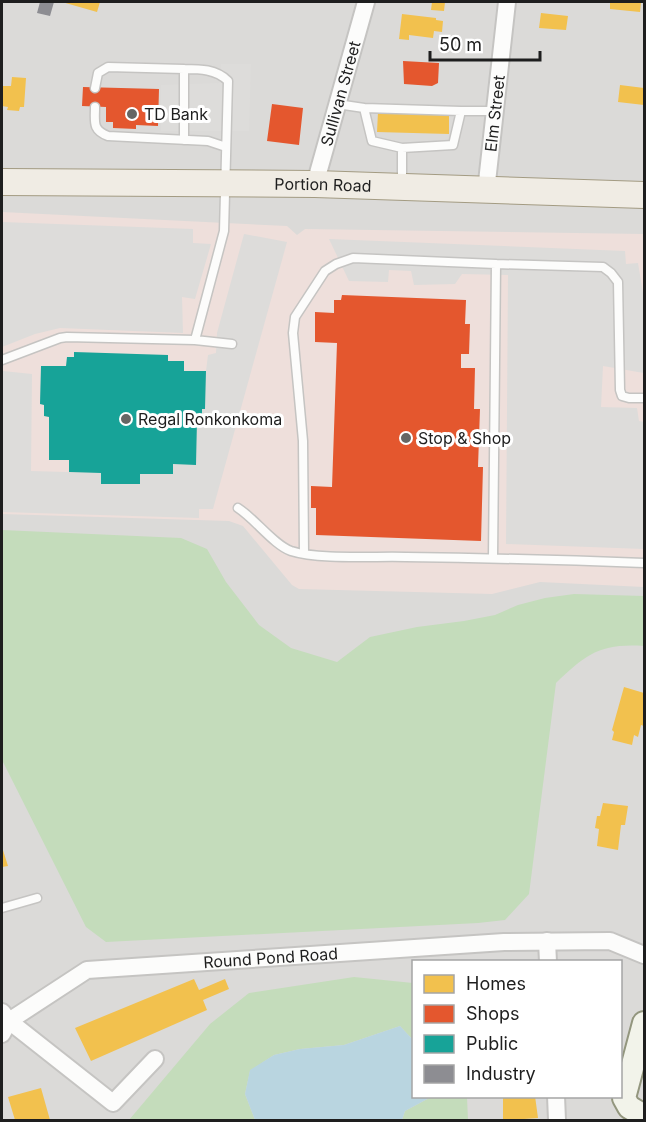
<svg xmlns="http://www.w3.org/2000/svg" width="646" height="1122" font-family="Inter,sans-serif">
<rect width="100%" height="100%" fill="#ecebe6"/>
<!-- residential -->
<path fill="#dbdad8" fill-rule="evenodd" d="M2,2H644V1120H2ZM414,962H620V1096H414Z"/>
<!-- commercial -->
<path fill="#eedfdb" d="M2,212L287,226L297,235L305,229L644,234V587L540,582L492,594L299,589L292,585L243,526L229,521L2,514Z"/>
<!-- forest -->
<path fill="#c4dcbb" d="M2,530L181,538L207,549L226,582L259,625L291,648L337,662L370,637L417,627L464,621L495,615L518,605L545,598L574,594L644,596V646C601,643 586,654 556,683L529,894L505,920L478,923L106,942L86,927L2,760Z
M354,977L413,983V1040L400,1026L344,1045L300,1049L274,1055L250,1071L245,1094L255,1120H129L210,1024L249,993Z
M431,1097H467L468,1120H402L405,1111Z"/>
<!-- parking -->
<path fill="#dddcda" d="M221,64H251L249,131H161V85L219,83Z
M2,222L193,229V243L211,244L195,299L182,297L183,333L60,328L35,334L2,347Z
M244,234L287,242L213,509H199V518L2,512L3,371L32,374L31,471L101,473L102,484H140V474H172L173,464L196,465L197,421H202V409H205L206,371L208,355L216,353L217,333Z
M329,239L625,251L626,264L638,263L644,299V373L603,366L601,407L637,408L639,421L644,422V549L506,544L508,275L462,274L455,284L414,285L411,271L389,270L388,282L349,281Z"/>
<!-- water -->
<path fill="#b9d5e0" d="M400,1026L413,1040L414,1096L431,1097L405,1111L402,1120H255L245,1094L250,1070L274,1055L300,1049L344,1045Z"/>
<!-- homes -->
<path fill="#f2c14e" d="M62,2H100L97,12Z
M432,2H445L444,11L431,10Z
M610,2H641L640,12L610,9Z
M541,13L568,16L566,30L539,28Z
M402,14L436,18V20L443,21L442,32L434,31L433,38L409,35V40L399,39Z
M12,77L26,78L24,107H20L19,111L7,110L8,107L2,106V86H11Z
M620,85L644,88V105L618,102Z
M378,112L449,115V134L377,132Z
M624,687L644,693V726L641,725L638,737L634,735L632,745L612,740L614,732L612,730Z
M603,803L628,806L625,825H621L618,850L597,846L599,829L595,828L597,816H600Z
M2,847L8,866L2,867Z
M194,979L199,990L225,979L229,989L203,1000L207,1010L91,1061L75,1028Z
M41,1088L50,1120H15L8,1097Z
M503,1096H535L538,1118L524,1119V1120H503Z"/>
<!-- shops -->
<path fill="#e4572e" d="M403,61L439,63L438,83L432,86L404,84Z
M83,87L159,89L158,126L136,125V129L113,128V122H106V107L82,106Z
M272,104L303,108L299,145L267,141Z
M342,295L466,300L465,324H470L469,354H461V368H475L474,409H480L478,467H483L481,541L316,535V508H311V486L332,487L337,343L315,342V312L334,313V300H341Z"/>
<!-- public -->
<path fill="#17a398" d="M74,352L168,355V361H184V371H206L205,409H202V421H197L196,465L173,464V474H140V484H101V473L69,472V460H49V417L44,416V405L40,404L41,366H66L67,357H74Z"/>
<!-- industry -->
<path fill="#8d8d92" d="M40,2H54L50,16L37,13Z"/>
<g fill="none" stroke-linecap="round" stroke-linejoin="round">
<defs>
<path id="lane" d="M95,88L98,73L108,67L184,69
M337,104L364,108L372,141L402,148
M95,107C95,122 92,130 108,136L208,141L226,147
M364,108L461,111
M184,140V69C200,69 216,69 228,81L224,231L195,340
M402,185V148L453,145L461,111H495
M496,264L603,267L611,273L618,282L620,390L622,396L629,398H644
M2,360L60,338L67,337L195,340L232,344
M238,508C255,519 274,545 291,551C319,560 375,556 406,557C485,558 565,560 644,563
M304,553L303,441L293,333L295,317L325,271L336,264L353,258L496,264L493,558
M2,908L37,898"/>
<g id="street">
<path id="s1" d="M315,184L366,2"/>
<path id="s2" d="M486,191L507,2"/>
<path d="M547,941L548,962"/>
<path d="M2,1012L9,1021L113,1103L155,1059"/>
<path id="s3" d="M2,1034L9,1021L87,970L504,942L610,941L644,955"/>
<path d="M556,1096L557,1120"/>
</g>
<path id="secondary" d="M644,1023L624,1098L629,1107L644,1116"/>
<g id="primary">
<path id="s4" d="M2,182L315,184L644,195"/>
</g>
</defs>
<!-- lane casing -->
<use href="#lane" stroke="#c5c4c2" stroke-width="11"/>
<!-- street casing -->
<use href="#street" stroke="#c5c4c2" stroke-width="20"/>
<!-- secondary casing -->
<use href="#secondary" stroke="#93967e" stroke-width="26"/>
<!-- primary casing -->
<use href="#primary" stroke="#a39b82" stroke-width="28"/>
<!-- lane -->
<use href="#lane" stroke="#fcfcfb" stroke-width="8"/>
<!-- street -->
<use href="#street" stroke="#fcfcfb" stroke-width="16"/>
<!-- secondary -->
<use href="#secondary" stroke="#f2f3ea" stroke-width="22"/>
<!-- primary -->
<use href="#primary" stroke="#f0ece4" stroke-width="26"/>
</g>
<!-- markers -->
<g fill="#666664" stroke="#fff" stroke-width="2">
<circle cx="132" cy="114" r="6"/>
<circle cx="126" cy="419" r="6"/>
<circle cx="406" cy="438" r="6"/>
</g>
<g text-anchor="middle" stroke-width="6" stroke-linejoin="round" paint-order="stroke">
<!-- street labels -->
<g font-size="16" fill="#1e1e1e" stroke="#fff">
<text dy="6" stroke="none"><textPath href="#s1" startOffset="94">Sullivan Street</textPath></text>
<text dy="6" stroke="none"><textPath href="#s2" startOffset="78">Elm Street</textPath></text>
<text dy="6" stroke="none"><textPath href="#s4" startOffset="321">Portion Road</textPath></text>
<text dy="6" stroke="none"><textPath href="#s3" startOffset="292">Round Pond Road</textPath></text>
</g>
<!-- poi labels -->
<g font-size="16" fill="#1e1e1e" stroke="#fff" text-anchor="start">
<text x="144" y="120">TD Bank</text>
<text x="138" y="425">Regal Ronkonkoma</text>
<text x="418" y="444">Stop &amp; Shop</text>
</g>
</g>
<!-- border -->
<rect width="646" height="1122" fill="none" stroke="#1e1e1e" stroke-width="6"/>
<!-- legend -->
<rect x="412" y="960" width="210" height="138" fill="#ffffff" stroke="#a5a5a5" stroke-width="1.5"/>
<rect x="424" y="975" width="30" height="18" fill="#f2c14e" stroke="#a5a5a5" stroke-width="1.5"/>
<text x="466" y="990" font-size="18" fill="#1e1e1e">Homes</text>
<rect x="424" y="1005" width="30" height="18" fill="#e4572e" stroke="#a5a5a5" stroke-width="1.5"/>
<text x="466" y="1020" font-size="18" fill="#1e1e1e">Shops</text>
<rect x="424" y="1035" width="30" height="18" fill="#17a398" stroke="#a5a5a5" stroke-width="1.5"/>
<text x="466" y="1050" font-size="18" fill="#1e1e1e">Public</text>
<rect x="424" y="1065" width="30" height="18" fill="#8d8d92" stroke="#a5a5a5" stroke-width="1.5"/>
<text x="466" y="1080" font-size="18" fill="#1e1e1e">Industry</text>
<!-- scale -->
<path d="M430 51v9h110v-9" fill="none" stroke="#1e1e1e" stroke-width="3"/>
<text x="439" y="51" font-size="18" fill="#1e1e1e" stroke="#ffffff" stroke-width="4.5" paint-order="stroke">50 m</text>
</svg>
